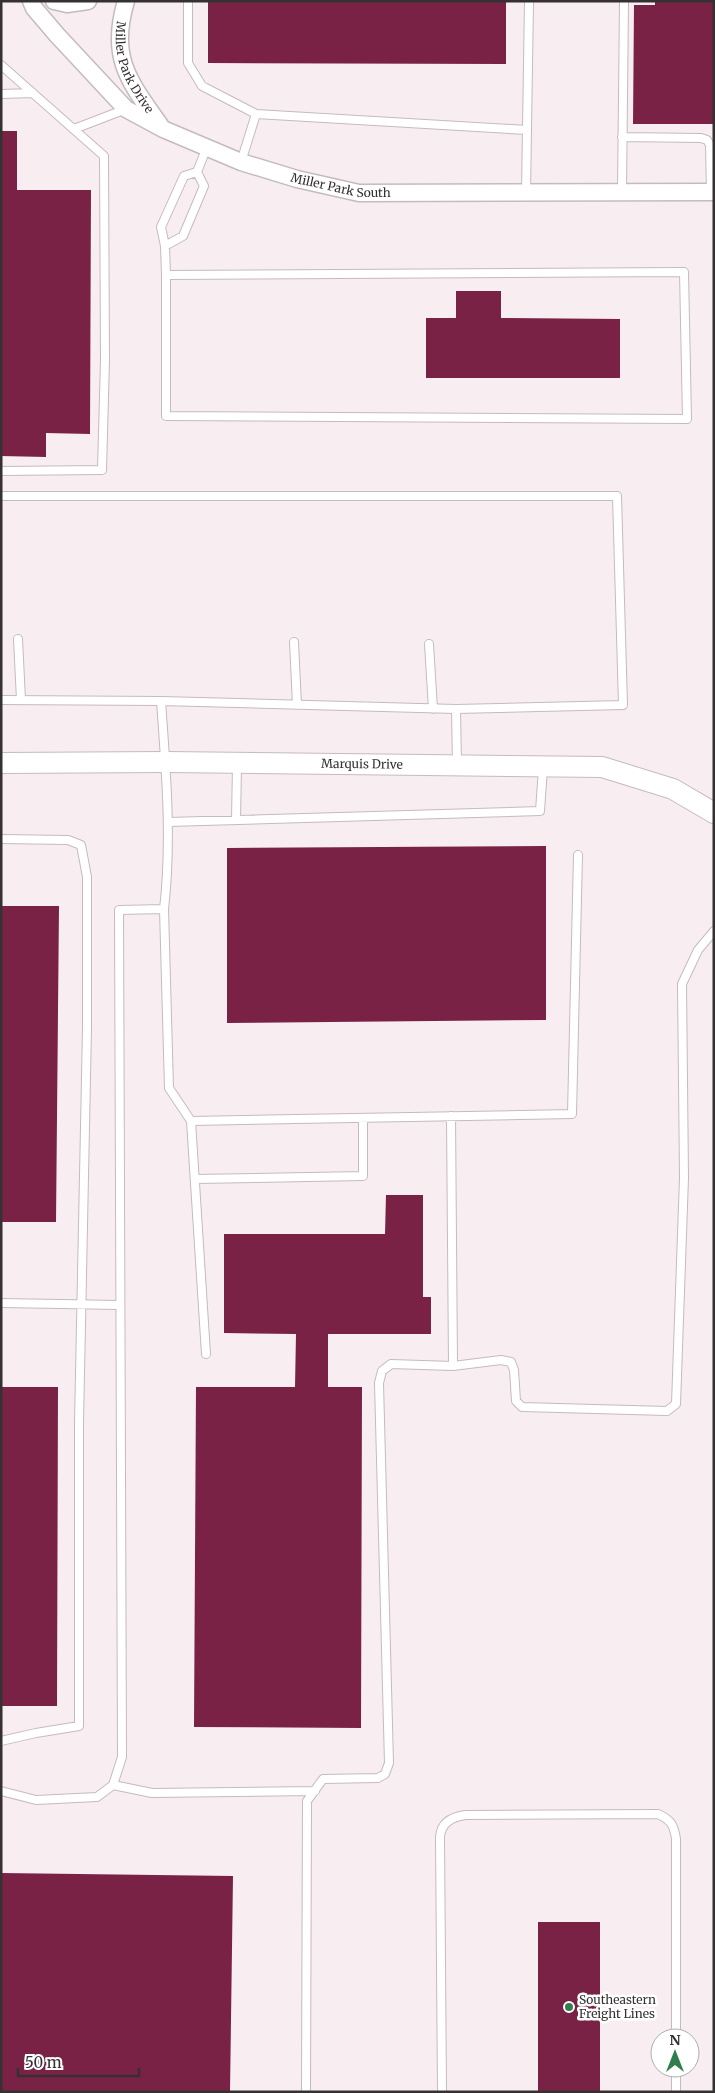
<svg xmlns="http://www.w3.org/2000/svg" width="715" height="2093" font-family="Merriweather,serif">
<rect width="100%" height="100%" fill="#f8edf0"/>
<!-- building -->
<path fill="#792245" d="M208,1H506V64L208,63Z
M655,1H714V124H633L634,5H655Z
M1,131H17V190H91L90,434L46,433V457L1,456Z
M456,291H501V318L620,319V378H426V318H456Z
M546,846V1020L227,1023V848Z
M1,906H59L56,1222H1Z
M386,1195H423V1297H431V1334H328V1387H362L361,1728L194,1727L196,1387H295L296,1334L224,1333V1234H385Z
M1,1387H58L57,1706H1Z
M1,1873L233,1876L230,2092H1Z
M538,1922H600V2092H538Z"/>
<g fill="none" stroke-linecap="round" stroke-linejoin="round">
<defs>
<path id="service" d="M188,1V63L202,86L256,114L527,130
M1,65L104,156L105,360L102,470L1,471
M1,94L33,93
M74,129L126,109
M622,137L701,138L707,140L710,145L711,192
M241,162L256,114
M526,193L529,1
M622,193L624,1
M165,246L183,236L204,186L197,172L207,147
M166,275L684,272L687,419L166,416V275L165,246L161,227L184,176L197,172
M1,496H617L623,705L456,709
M18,639L21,700
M294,642L297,705
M429,644L433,709
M1,700L161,701C166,771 172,840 164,909L119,910L122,1757L113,1785L97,1797L36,1800L1,1791
M161,701L456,709L457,765
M236,820L237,765
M168,822L540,811L543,768
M1,839L68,840L81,845L87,877V1028L79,1423V1726L36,1733L1,1741
M164,909L169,1088L191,1121L572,1114L578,855
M451,1116L453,1366
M191,1121L206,1354
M195,1179L363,1176V1118
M1,1303L120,1305
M113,1785L152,1793L315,1791
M676,2068V2092
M306,2092L307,1801L323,1779L378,1778L385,1774L389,1763L379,1383L382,1371L391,1364L453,1366L501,1360L511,1362L514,1370L516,1401L522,1407L667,1411L676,1404L684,1178L682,984L698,950L714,931
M442,2092L440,1837C441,1823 451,1817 465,1815L658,1814C671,1820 674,1825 676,1839V2038"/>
<g id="minor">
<path id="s1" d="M31,1L34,8L57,35L126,109L163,129L241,162L297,179L359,193L714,192"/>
<path d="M54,1L67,4L88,1"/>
<path id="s2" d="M126,1C109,58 129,81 160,125"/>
</g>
<g id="tertiary">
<path id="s3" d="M1,763L166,762L602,767L673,789L714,813"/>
</g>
</defs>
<!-- service casing -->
<use href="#service" stroke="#c5bbbe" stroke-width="10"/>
<!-- minor casing -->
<use href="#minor" stroke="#c5bbbe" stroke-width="19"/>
<!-- tertiary casing -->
<use href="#tertiary" stroke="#c5bbbe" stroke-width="22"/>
<!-- service -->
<use href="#service" stroke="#fff" stroke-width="8"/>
<!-- minor -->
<use href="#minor" stroke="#fff" stroke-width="16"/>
<!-- tertiary -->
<use href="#tertiary" stroke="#fff" stroke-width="20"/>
</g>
<!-- markers -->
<circle fill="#307d4d" stroke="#fff" stroke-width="2" cx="569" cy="2007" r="5"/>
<g text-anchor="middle" stroke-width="5" stroke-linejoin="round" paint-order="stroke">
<!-- street labels -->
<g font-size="12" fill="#353132" stroke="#fff">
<text dy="4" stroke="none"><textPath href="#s2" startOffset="70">Miller Park Drive</textPath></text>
<text dy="4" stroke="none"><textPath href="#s1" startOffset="374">Miller Park South</textPath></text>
<text dy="4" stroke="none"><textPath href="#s3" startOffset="361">Marquis Drive</textPath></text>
</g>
<!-- poi labels -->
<g font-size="12" fill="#353132" stroke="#fff" text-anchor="start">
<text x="579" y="2004">Southeastern<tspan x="579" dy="14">Freight Lines</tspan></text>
</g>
</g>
<!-- border -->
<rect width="715" height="2093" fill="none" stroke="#353132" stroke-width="5"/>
<!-- north arrow -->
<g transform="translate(675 2053)"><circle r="24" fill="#ffffff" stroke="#aeadad"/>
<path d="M0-4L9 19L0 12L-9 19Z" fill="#307d4d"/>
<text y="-8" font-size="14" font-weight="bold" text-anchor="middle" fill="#353132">N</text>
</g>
<!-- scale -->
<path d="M18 2068v8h121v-8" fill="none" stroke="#353132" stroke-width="2.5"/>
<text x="25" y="2068" font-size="15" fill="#353132" stroke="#ffffff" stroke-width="4" paint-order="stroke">50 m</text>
</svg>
